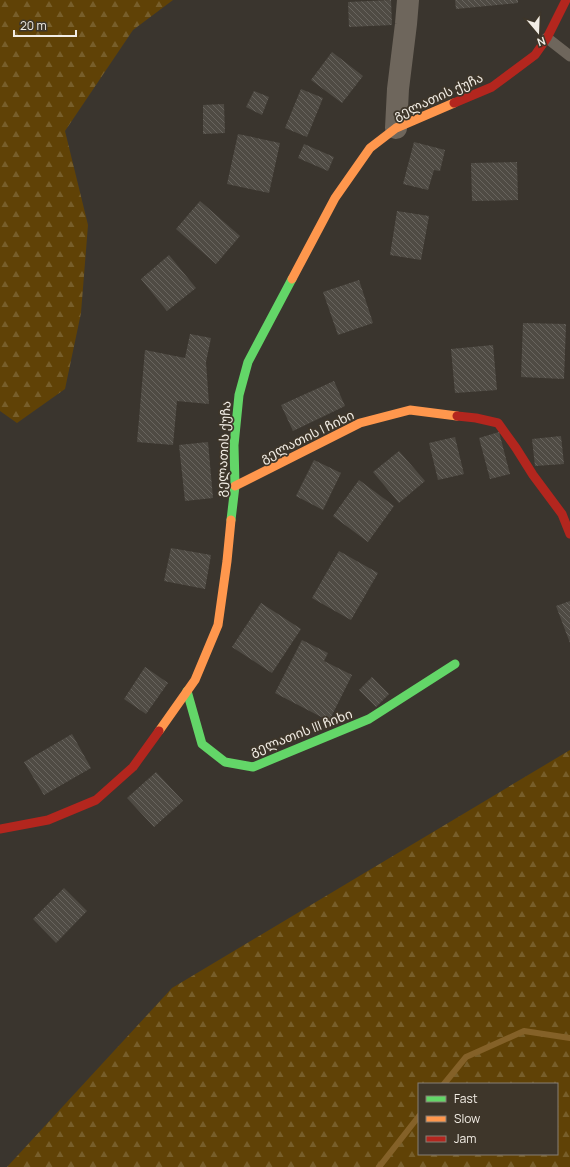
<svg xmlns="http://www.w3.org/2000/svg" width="570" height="1167" font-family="Manrope,'Noto Sans Georgian',sans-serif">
<defs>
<pattern id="forest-firs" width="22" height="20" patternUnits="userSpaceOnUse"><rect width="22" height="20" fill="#604206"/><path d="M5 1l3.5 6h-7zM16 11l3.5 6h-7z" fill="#775e2a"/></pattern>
<pattern id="building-back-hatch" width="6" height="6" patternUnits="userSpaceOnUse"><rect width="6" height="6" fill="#4f4b44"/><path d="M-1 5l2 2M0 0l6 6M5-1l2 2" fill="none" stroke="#69655f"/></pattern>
</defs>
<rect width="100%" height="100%" fill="#3a352e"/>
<!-- forest -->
<path fill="url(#forest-firs)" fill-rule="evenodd" d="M0,0H173L133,30L65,131L88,225L81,313L65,389L17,423L0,411Z
M570,750V1167H7L172,988ZM419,1084H557V1154H419Z"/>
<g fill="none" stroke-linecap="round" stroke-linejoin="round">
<!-- stream -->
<path stroke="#846128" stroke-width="6" d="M444,1084L466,1057L524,1031L570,1038
M379,1167L419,1116"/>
</g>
<!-- building -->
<path fill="url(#building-back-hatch)" d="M391,0L392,25L349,27L348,2Z
M455,0H518V3L456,9Z
M332,52L363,76L342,103L311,80Z
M301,89L323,98L307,137L285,128Z
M254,91L269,97L262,115L246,107Z
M224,104L225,133L203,134V105Z
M238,134L280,143L269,193L227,184Z
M414,142L445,150L440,171L434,170L428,190L403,184Z
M304,144L334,157L328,171L298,158Z
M517,162L518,200L472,201L471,163Z
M200,201L240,236L216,264L176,229Z
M397,211L429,216L421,260L390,255Z
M169,255L196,288L167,311L141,279Z
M359,280L373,323L338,335L323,292Z
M523,323L566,324L564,379L521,377Z
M190,334L211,338L206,362L209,404L177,401L173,445L137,442L145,350L185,358Z
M493,345L497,390L455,393L451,349Z
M334,381L345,406L293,431L281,405Z
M499,432L510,474L490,479L479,438Z
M561,436L564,464L535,466L532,439Z
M455,437L464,474L438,480L429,443Z
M208,442L213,498L185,501L179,445Z
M399,451L425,481L399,503L373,472Z
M314,460L341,473L323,510L296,496Z
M359,480L394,506L368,542L333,516Z
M171,548L211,555L205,589L164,581Z
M339,551L378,573L351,620L312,598Z
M570,601V643L556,606Z
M261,603L301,629L272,673L232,647Z
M302,640L328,653L324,661L352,675L329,721L275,693Z
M145,667L168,683L146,714L124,699Z
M372,677L389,694L376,707L359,690Z
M72,734L91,768L44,795L24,762Z
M156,772L183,801L154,827L127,798Z
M64,888L87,911L56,943L33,919Z"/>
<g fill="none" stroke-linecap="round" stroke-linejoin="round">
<!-- lane -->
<path stroke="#6e665c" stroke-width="11" d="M547,38L570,56"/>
<!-- street -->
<path stroke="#6e665c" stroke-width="22" d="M396,128L398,89L406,24L408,0"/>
<!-- fast -->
<path stroke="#63d668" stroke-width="9" d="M231,520L235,486L234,445L239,395L248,362L292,279
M187,691L202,744L225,762L253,767L369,719L455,664"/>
<!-- slow -->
<path stroke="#ff974d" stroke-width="9" d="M292,279L335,198L370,148L396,128L454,103
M235,486L360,423L410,410L457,416
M159,731L195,680L218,625L227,561L231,520"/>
<!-- jam -->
<path stroke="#b3261e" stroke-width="9" d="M454,103L492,87L535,55L547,38L566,0
M457,416L476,418L498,423L516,448L533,475L562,514L570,534
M0,829L48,820L96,800L133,767L159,731"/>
</g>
<g text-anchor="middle" stroke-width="3.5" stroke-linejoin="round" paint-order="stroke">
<!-- street labels -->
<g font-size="13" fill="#f2ede5" stroke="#3e362a">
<text transform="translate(438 96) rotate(-24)" y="5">გელათის ქუჩა</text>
<text transform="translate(307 436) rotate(-26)" y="5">გელათის I ჩიხი</text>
<text transform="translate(223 449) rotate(-87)" y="5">გელათის ქუჩა</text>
<text transform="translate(301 732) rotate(-21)" y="5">გელათის III ჩიხი</text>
</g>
</g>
<!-- legend -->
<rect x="418" y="1083" width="140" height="72" fill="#3e362a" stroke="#867f75"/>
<rect x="426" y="1096" width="20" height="6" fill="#63d668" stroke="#867f75"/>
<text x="454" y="1103" font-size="12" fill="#f2ede5">Fast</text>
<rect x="426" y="1116" width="20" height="6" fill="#ff974d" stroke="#867f75"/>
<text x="454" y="1123" font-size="12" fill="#f2ede5">Slow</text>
<rect x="426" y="1136" width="20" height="6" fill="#b3261e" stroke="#867f75"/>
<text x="454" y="1143" font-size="12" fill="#f2ede5">Jam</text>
<!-- north arrow -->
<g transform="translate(538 32) rotate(161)" stroke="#3e362a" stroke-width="3" paint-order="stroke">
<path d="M0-3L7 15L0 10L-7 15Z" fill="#f2ede5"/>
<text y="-6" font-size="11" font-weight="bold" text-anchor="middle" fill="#f2ede5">N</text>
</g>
<!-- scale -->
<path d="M14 30v6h62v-6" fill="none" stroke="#f2ede5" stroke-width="2"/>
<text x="20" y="30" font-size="12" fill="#f2ede5" stroke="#3e362a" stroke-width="3" paint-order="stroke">20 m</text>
</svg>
